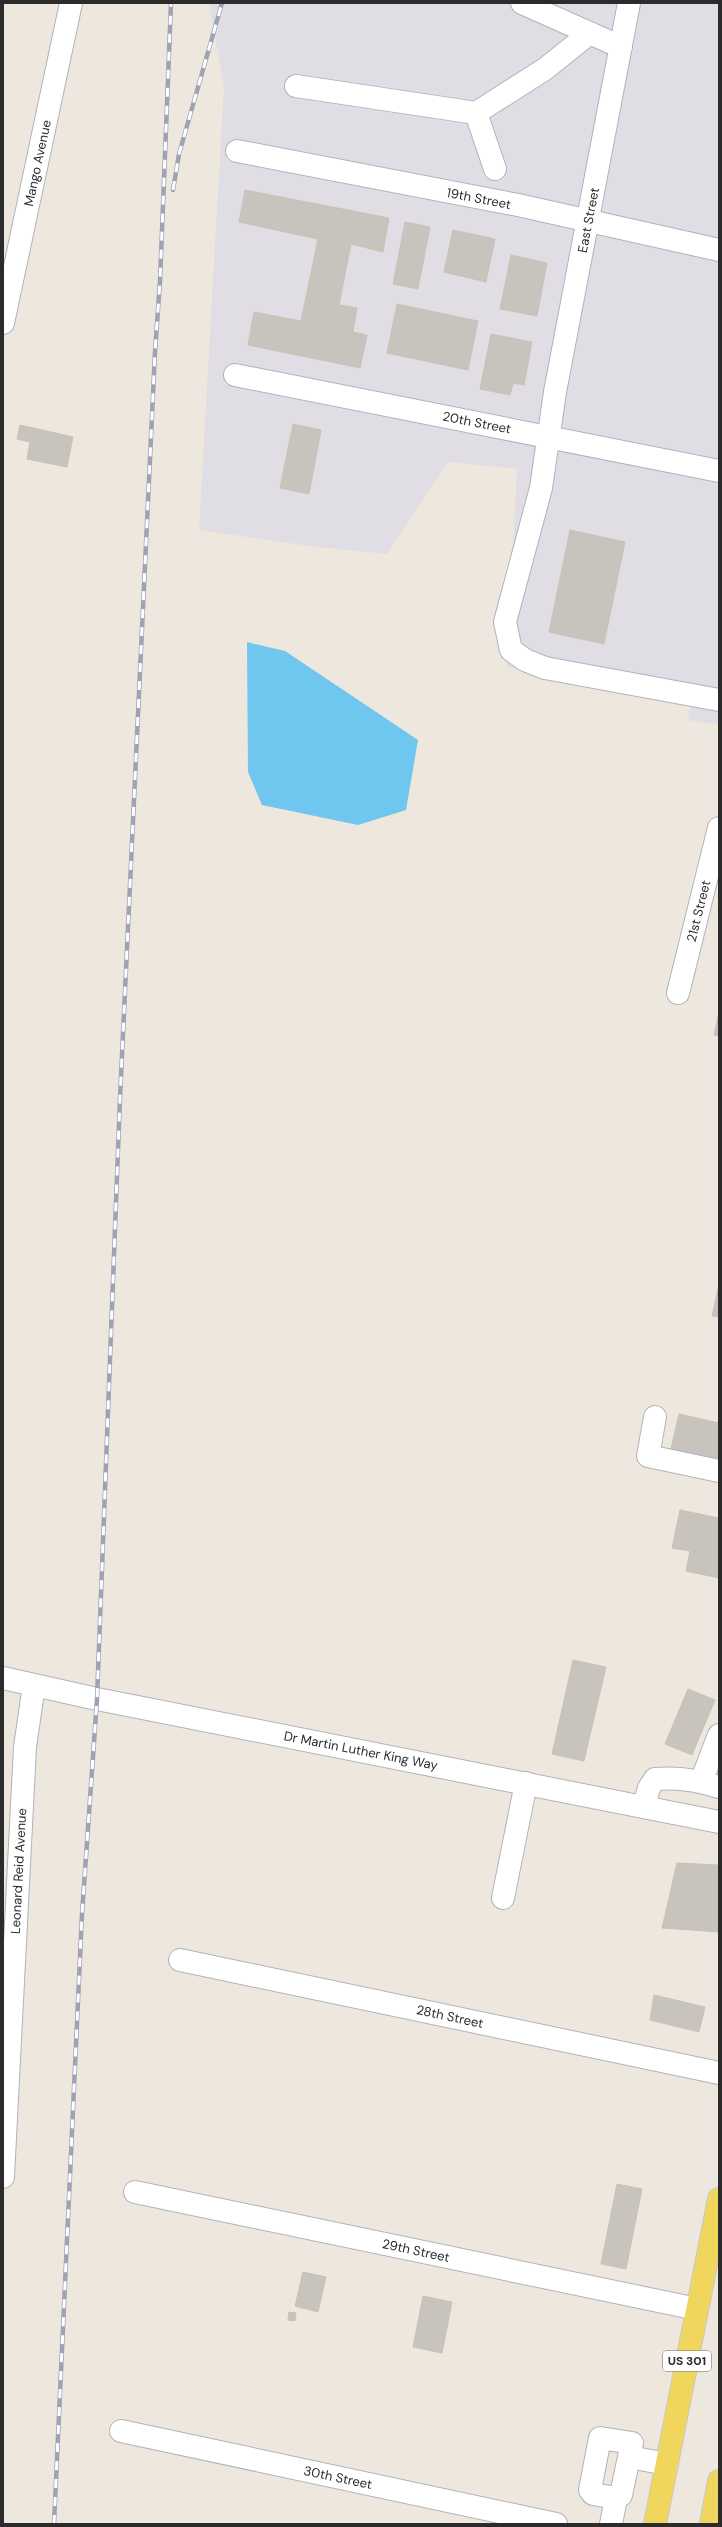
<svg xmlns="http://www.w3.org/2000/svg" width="722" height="2527" font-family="'DM Sans',sans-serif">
<rect width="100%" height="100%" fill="#ede7dd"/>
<!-- industrial -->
<path fill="#e0dde5" d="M209,3H619L581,208L231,139L226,159L577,228L540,424L228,364L224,384L719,481V725L688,720L691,704L507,667L517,469L448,462L387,554L317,547L199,530L224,86Z
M638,3H719V239L599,212Z
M595,232L719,260V460L559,428Z"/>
<!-- water -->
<path fill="#6fc6ef" d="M247,642L285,651L418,740L406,810L358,825L262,805L248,772Z"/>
<!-- building -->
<path fill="#c8c3bc" stroke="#c8c3b6" d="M245,190L389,218L383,252L351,244L339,305L357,308L353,332L367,335L360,368L248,345L254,312L301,321L318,239L239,222Z
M405,222L430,227L418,289L393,284Z
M453,230L495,239L486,282L444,272Z
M511,255L547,263L537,316L500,309Z
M397,304L478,321L468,370L387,353Z
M491,334L532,342L524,385L513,383L510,395L480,389Z
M293,424L321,430L309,494L280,488Z
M20,425L73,437L67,467L27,459L30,442L17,439Z
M570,530L625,542L604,644L549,632Z
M719,1012V1036L714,1035Z
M719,1284V1317L712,1316Z
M679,1414L719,1423V1466L687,1459L689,1453L671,1449Z
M680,1510L719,1518V1578L686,1571L690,1551L672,1548Z
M573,1660L606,1667L584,1761L552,1754Z
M688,1689L715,1700L692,1755L665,1744Z
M677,1863L719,1865V1932L662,1928Z
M654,1995L705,2007L699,2032L650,2020Z
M617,2184L642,2189L626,2269L601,2264Z
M303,2272L326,2277L318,2312L295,2306Z
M423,2296L452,2302L442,2353L413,2347Z
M289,2312L296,2313L295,2321L288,2320Z"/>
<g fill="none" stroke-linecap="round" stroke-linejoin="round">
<defs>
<path id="minor" d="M522,3L621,47
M629,3L555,392L541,488L505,622L511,650L525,660L545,668L719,700
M296,86L476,113L545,69L590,33
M476,113L495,169
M237,151L518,205L719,250
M3,323L71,3
M235,375L719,471
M678,993L719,828
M655,1417L648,1456L719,1471
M3,1678L97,1699L719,1822
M701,1782L719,1735
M644,1806L649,1788L655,1779C677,1777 698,1780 719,1787
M503,1898L526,1783
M180,1960L719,2073
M3,2177L25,1747L34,1685
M135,2192L697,2309
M121,2431L556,2524
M616,2498L621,2495L629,2457
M611,2524L616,2498L593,2494L590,2490L600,2438L632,2443L629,2457L667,2464"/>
<path id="major" d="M655,2524L719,2199
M711,2524L719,2481"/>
</defs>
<!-- minor casing -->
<use href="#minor" stroke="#b1b2be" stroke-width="24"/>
<!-- major casing -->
<use href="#major" stroke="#c8c8c8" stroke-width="24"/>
<!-- minor -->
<use href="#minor" stroke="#fff" stroke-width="22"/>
<!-- major -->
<use href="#major" stroke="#f1d65d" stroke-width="22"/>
<defs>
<path id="rail" d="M173,190L179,154L222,3
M54,2524L82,1914L97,1699L120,1098L155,352L160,281L171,3"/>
</defs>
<!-- rail casing -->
<use href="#rail" stroke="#9fa1b5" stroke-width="4.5"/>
<!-- rail -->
<use href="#rail" stroke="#fff" stroke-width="3" stroke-dasharray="9" stroke-linecap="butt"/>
</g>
<g text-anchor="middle" stroke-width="3" stroke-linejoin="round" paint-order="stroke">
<!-- shield labels -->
<rect fill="#fff" stroke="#6b6b6b" stroke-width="1" x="663" y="2351" width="48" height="20" rx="3"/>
<g font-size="12" font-weight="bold" fill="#2b2b2b">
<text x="687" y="2365">US 301</text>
</g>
<!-- street labels -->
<g font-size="13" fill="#2b2b2b" stroke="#fff">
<text transform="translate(37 163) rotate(-78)" y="5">Mango Avenue</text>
<text transform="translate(479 198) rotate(11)" y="5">19th Street</text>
<text transform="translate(588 220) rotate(-79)" y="5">East Street</text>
<text transform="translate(477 422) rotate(11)" y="5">20th Street</text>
<text transform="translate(698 911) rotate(-76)" y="5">21st Street</text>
<text transform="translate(361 1750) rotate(11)" y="5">Dr Martin Luther King Way</text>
<text transform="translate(18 1871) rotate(-87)" y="5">Leonard Reid Avenue</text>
<text transform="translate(450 2016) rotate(12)" y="5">28th Street</text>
<text transform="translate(416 2250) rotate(12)" y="5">29th Street</text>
<text transform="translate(338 2477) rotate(12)" y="5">30th Street</text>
</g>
</g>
<!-- border -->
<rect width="722" height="2527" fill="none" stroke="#2b2b2b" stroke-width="8"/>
</svg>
